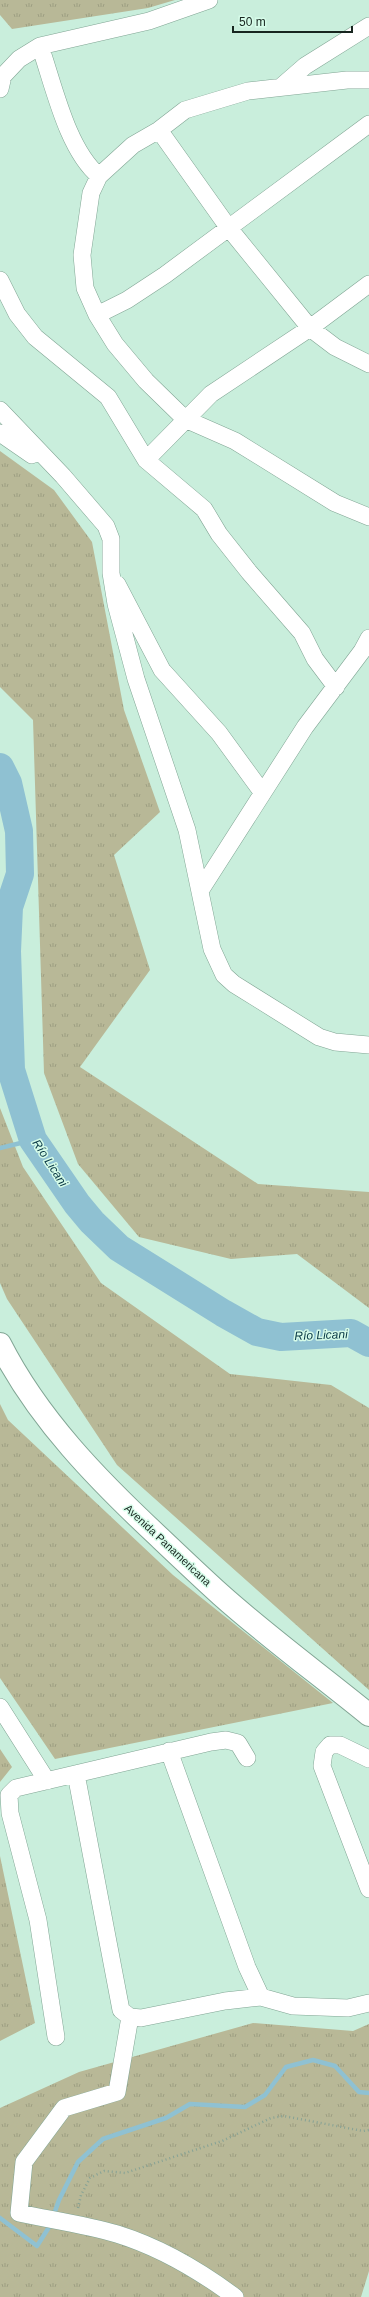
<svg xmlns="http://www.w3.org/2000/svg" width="369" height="2297" font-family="Helvetica,sans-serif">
<defs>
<pattern id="grass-tufts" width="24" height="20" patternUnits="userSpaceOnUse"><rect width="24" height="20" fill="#b8b897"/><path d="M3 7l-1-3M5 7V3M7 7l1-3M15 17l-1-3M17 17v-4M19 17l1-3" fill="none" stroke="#9d9e82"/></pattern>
</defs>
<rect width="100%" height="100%" fill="#c9eedc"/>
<!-- grass -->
<path fill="url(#grass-tufts)" d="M0,0H175L148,8L12,29L0,15Z
M0,451L54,490L92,542L124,710L160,812L114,855L150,970L80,1067L258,1184L369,1192V1308L297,1254L231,1259L139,1237L78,1164L44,1073L33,720L0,687Z
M0,1108L23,1167L101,1283L230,1374L331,1385L369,1408V1690L117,1465L7,1299L0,1283Z
M0,1404L8,1420L173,1575L333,1703L55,1759L0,1678Z
M0,1749L12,1767L0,1782Z
M0,1856L35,2023L0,2041Z
M253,2023L353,2031L369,2024V2271L361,2297H0V2108L79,2072Z"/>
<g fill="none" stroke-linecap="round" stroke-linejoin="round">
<!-- stream -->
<path stroke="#8fc1d2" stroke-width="4.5" d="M0,1148L33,1140
M53,2217L59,2200L78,2162L103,2139L166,2118L190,2104L245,2107L265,2095L286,2067L313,2060L335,2066L359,2092L369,2093
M0,2218L37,2246L51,2224"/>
<!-- river -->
<path stroke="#8fc1d2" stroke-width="28" d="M0,767L8,783L19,831L20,874L9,907L7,951L11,1070L33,1140L77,1204L92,1222L119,1248L223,1313L257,1332L281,1337L351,1333L369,1343"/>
<defs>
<path id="street" d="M40,46C54,86 67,149 99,176
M369,80H347L248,91L185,110L159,130L133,145L99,176L91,193L82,255L85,288L97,315L115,344L146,381L185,419L235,441L335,503L369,517
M282,86L305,66L369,26
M0,89L3,76L19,59L40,46L149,21L209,0
M159,130L228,227L310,328L335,347L369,364
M0,280L17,314L35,337L108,397L146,460L204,509L219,534L249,572L302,633L315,659L336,687
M97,315L127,300L165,275L369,124
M0,410L63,476L106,526L111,539V573L116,604L136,679L187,830L212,949L224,975L234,984L319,1037L335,1042L369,1045
M0,433L32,455
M146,460L211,394L310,328L369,284
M117,584L162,670L219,733L262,792
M200,891L305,727L362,651L369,638
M0,1707L47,1781
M169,1751L247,1967L261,1997
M369,1759L340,1745H330L324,1752L322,1766L369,1889
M76,1774L121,2010L130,2017L141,2018L225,2001L261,1997L293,2006L348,2008L369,2003
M130,2017L117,2092L64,2108L24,2162L19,2213C52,2220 86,2225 117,2234C159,2247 200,2271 235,2297
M56,2037L38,1920L10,1813L9,1795L16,1788L211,1742L226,1740L238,1743L247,1758"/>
<path id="secondary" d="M0,1344C38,1419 98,1480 159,1537C179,1556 200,1576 221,1595C268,1637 320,1675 369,1715"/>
</defs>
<!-- street casing -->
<use href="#street" stroke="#81a594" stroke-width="18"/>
<!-- secondary casing -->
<use href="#secondary" stroke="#81a594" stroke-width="24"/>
<!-- path -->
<path stroke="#86a295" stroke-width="2.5" stroke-dasharray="1 3" stroke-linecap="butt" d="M78,2208L81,2195L90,2178L104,2171L125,2173L222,2141L271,2118L284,2116L363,2131L369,2130"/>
<!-- street -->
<use href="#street" stroke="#fff" stroke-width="17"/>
<!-- secondary -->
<use href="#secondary" stroke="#fff" stroke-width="22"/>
</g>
<g text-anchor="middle" stroke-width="3" stroke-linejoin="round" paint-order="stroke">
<!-- street labels -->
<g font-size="11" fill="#17251f" stroke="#d6fce9">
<text transform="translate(168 1545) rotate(43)" y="4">Avenida Panamericana</text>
</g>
<!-- water labels -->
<g font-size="12" font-style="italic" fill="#093845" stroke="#d6fce9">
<text transform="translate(50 1163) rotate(57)" y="4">Río Licani</text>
<text transform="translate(321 1335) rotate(-2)" y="4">Río Licani</text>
</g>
</g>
<!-- scale -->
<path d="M233 26v6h119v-6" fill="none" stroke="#17251f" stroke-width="2"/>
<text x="239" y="26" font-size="12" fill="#17251f" stroke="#d6fce9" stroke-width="3" paint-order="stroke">50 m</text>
</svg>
